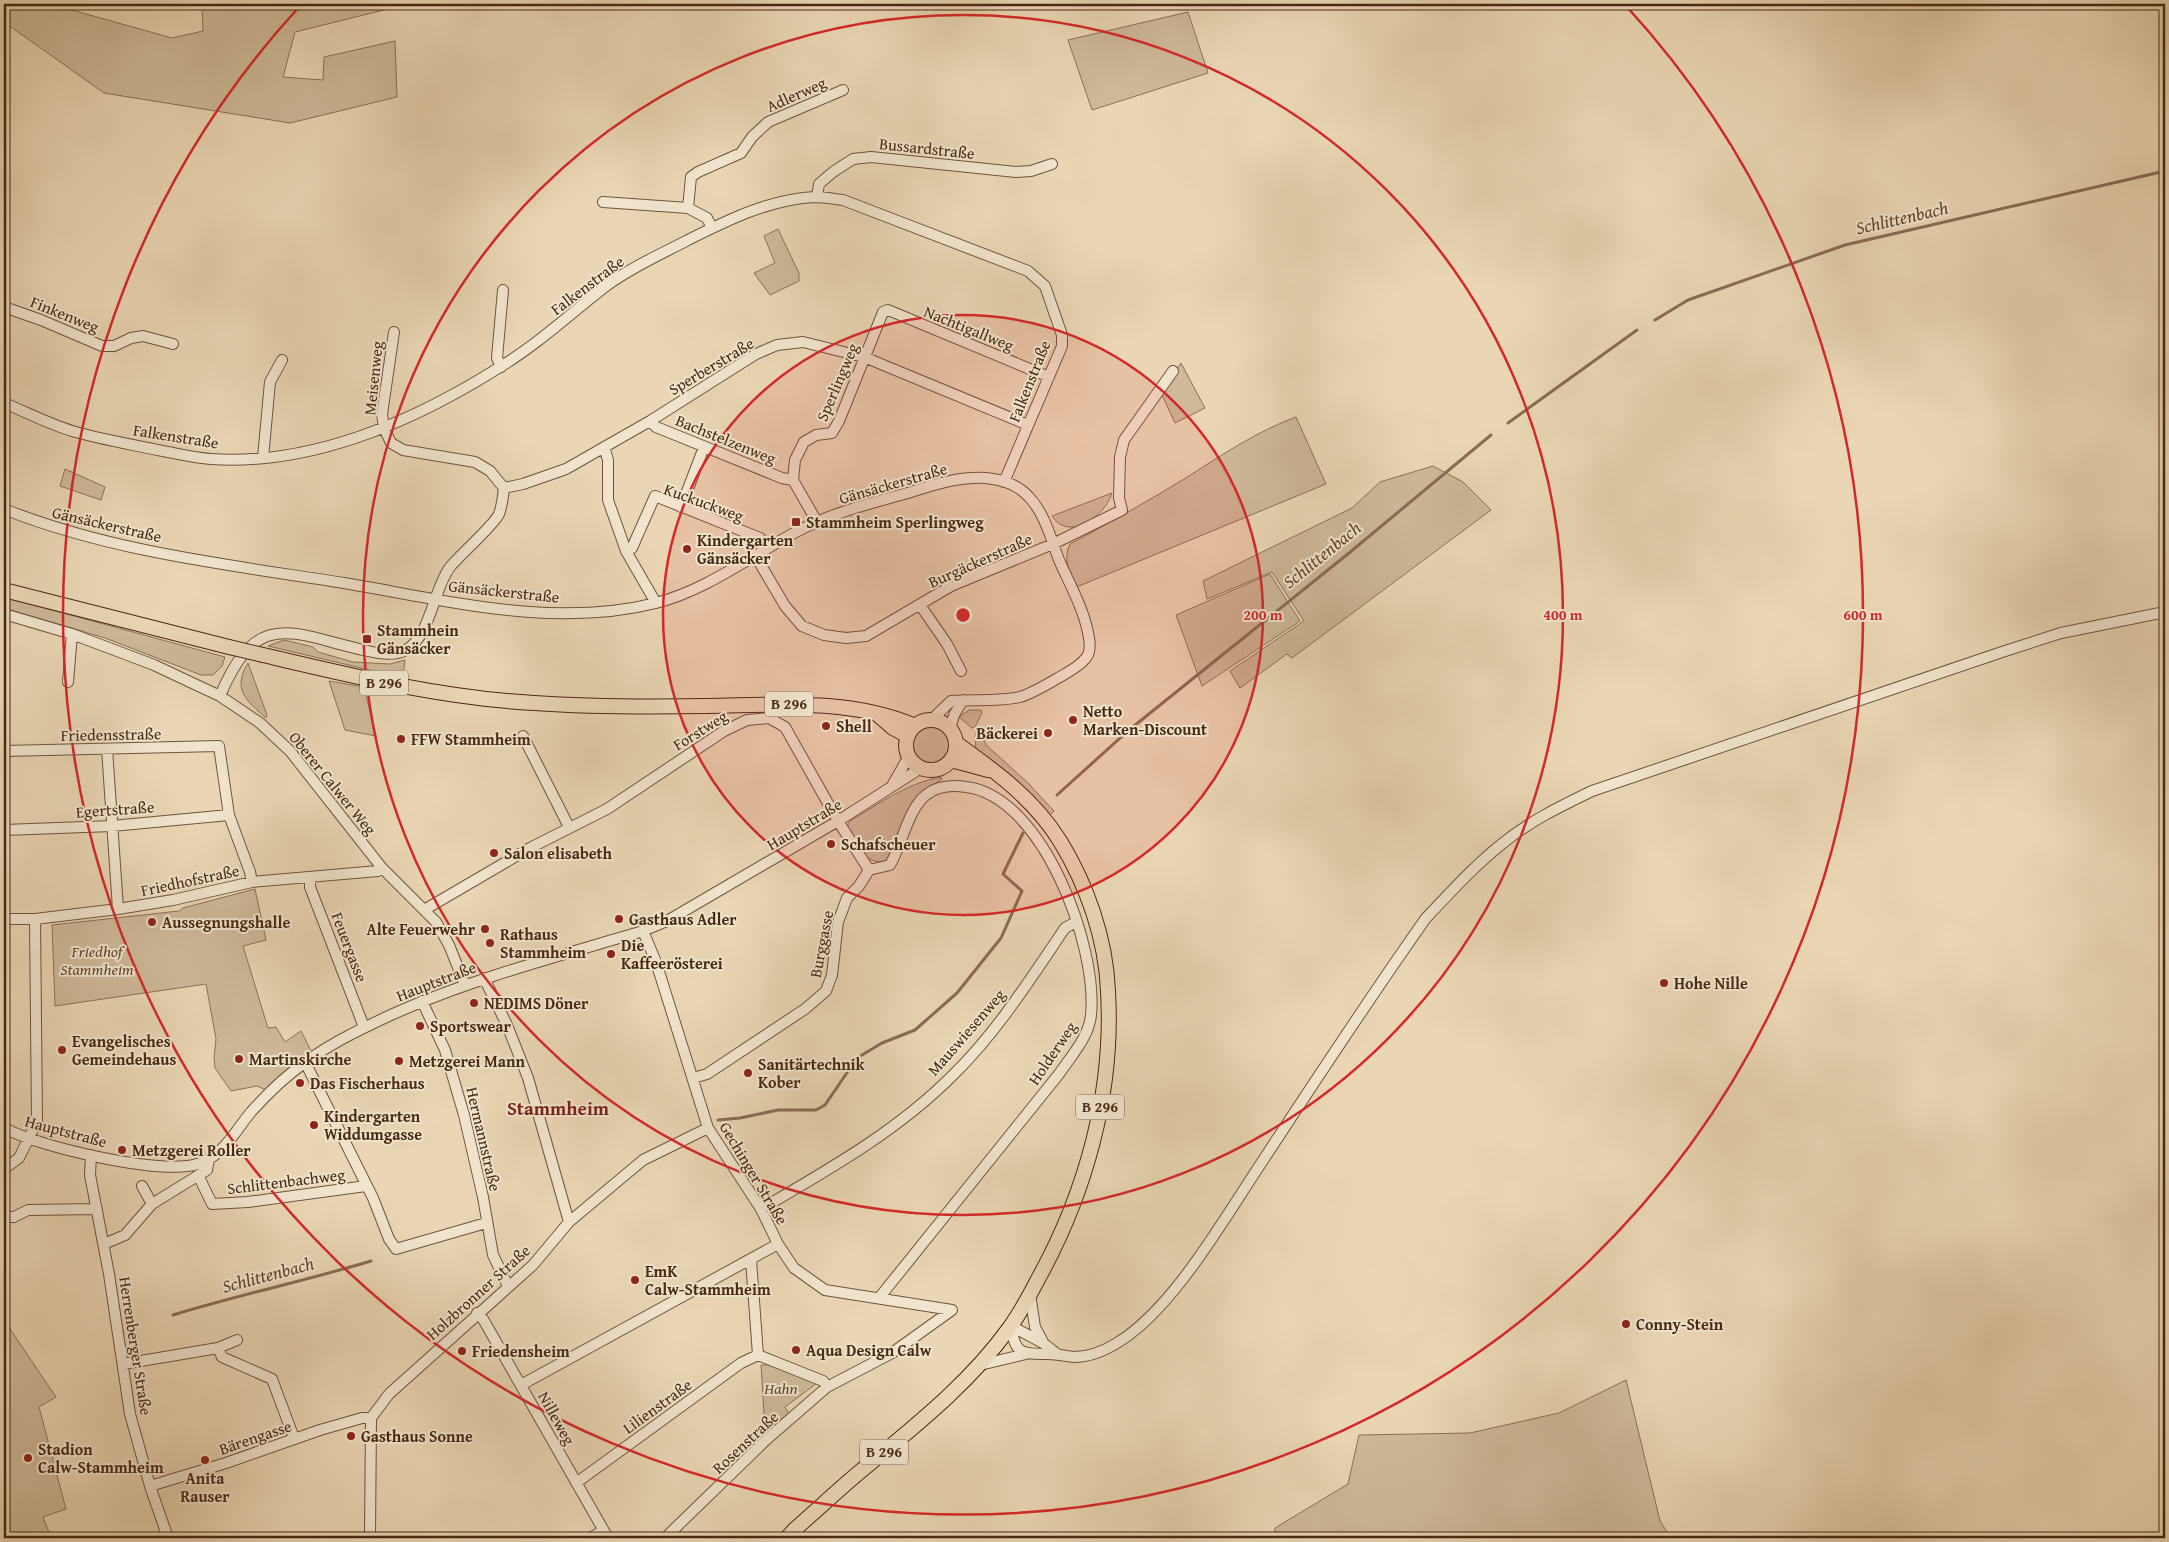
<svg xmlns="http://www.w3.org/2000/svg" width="2169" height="1542" font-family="'Gentium Book Plus',serif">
<rect width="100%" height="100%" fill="#ead6b4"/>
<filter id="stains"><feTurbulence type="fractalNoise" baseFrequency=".004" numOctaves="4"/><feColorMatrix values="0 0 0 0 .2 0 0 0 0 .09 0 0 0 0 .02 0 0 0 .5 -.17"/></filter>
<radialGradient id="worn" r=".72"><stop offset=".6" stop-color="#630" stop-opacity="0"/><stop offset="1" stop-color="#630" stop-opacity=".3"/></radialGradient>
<!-- green -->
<path fill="#ceb999" stroke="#8b7156" d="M4,4H54V5L172,38L203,31L202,5L408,4L295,32L283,77L323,80L324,57L395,41L397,97L290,123L104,93L4,22Z
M1188,12L1208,73L1092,110L1068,40Z
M778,229L799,273V281L770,295L754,273L775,263L764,236Z
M1181,363L1205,408L1175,423L1162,395Z
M1296,417L1326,484L1079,586L1074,584C1069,569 1063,558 1070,544C1111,522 1150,500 1189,476C1223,454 1258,431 1296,417Z
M1433,466L1463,482L1491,510L1292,658L1287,654L1240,688L1230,671L1304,621L1272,572L1207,599L1203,581L1352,508L1380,482Z
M65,469L105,487L101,500L60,486Z
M1112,493C1106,515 1069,543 1052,516Z
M1270,574L1300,621L1202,686L1176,615Z
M4,597L225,657L222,666L213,675H201L105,638L4,608Z
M284,640L313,647L318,652L353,662L390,664L405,660L403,676L391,675L268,646Z
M248,663L267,715L266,718C246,700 232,690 248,663Z
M329,681L364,687L376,736L345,730Z
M969,710H981L982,713L975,727L972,728L959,717Z
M912 745a19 19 0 1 1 38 0a19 19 0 1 1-38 0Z
M979,729L986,745L1028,783L1054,811L1049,816C1028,788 1005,770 975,753C977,745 974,739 976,731Z
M941,777L942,779L917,796L906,814L888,860C864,868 858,844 847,827L850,821C879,804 907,783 941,777Z
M255,889L266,940L243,946L268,1028L276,1027L285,1042L301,1031L311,1051L266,1090L257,1086L231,1091L215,1068L214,1058L216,1039L206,984L55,1006L52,925L179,911L183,908Z
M4,1305L10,1329L56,1397L39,1407L66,1509L43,1517L51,1538H4Z
M761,1365H768L817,1383L785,1407L789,1414L767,1433L765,1431Z
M1626,1380L1660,1521L1671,1538H1275V1528L1348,1484L1359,1435L1470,1433L1559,1413Z"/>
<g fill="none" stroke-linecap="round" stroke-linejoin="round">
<!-- stream -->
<path stroke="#886d53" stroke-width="3" d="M1655,320L1688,300L1845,245L2165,171
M1508,423L1637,330
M1057,795L1129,730L1349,553L1491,435
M718,1120L740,1118L778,1110H816L825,1105L857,1058L882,1043L915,1030L957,993L1001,938L1022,891L1003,874L1023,833
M173,1315C238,1295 305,1281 371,1261"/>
<defs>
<path id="minor" d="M817,197L819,184L833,172L853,159L871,157L1016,172L1031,171L1052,164
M603,202L688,208L707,218L712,228
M688,208L691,177L698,172L741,153L752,137L768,122L843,90
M4,307L41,320L102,346H114L131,338L143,336L173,344
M501,367L497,358L503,290
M4,403C26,412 49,424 72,431C100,439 129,444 157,450C175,453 193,458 211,459C313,466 416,420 500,367C538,344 571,313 606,286C630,268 659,255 686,241C726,221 769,199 815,197C824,197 834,199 843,200L1028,271L1045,286L1062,335V346L1004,482
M650,421L656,427L782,478L793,480
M604,447L608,460V500L626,551L656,603
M263,458L270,382L282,360
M504,488L523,484L566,469L650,421L756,354L777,345L803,342L864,357L1028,425
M681,507L704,447
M4,509C112,552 230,565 344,583C446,600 553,629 656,603C707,590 752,555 798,531C833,512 873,503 911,492C936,484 966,474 993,479C1006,481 1020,487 1029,497C1045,514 1051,539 1059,560C1070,585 1085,611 1089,638C1090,644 1090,653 1086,658C1079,667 1067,673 1058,678C1046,685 1033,693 1020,697C998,702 973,699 951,701L931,720
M817,522L793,480L795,460L804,442L816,435L832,433L839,421L883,312L888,310L1049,377
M626,551L632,548L655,496L760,538L767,549
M755,555L785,606L802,626L824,635L846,638L866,636L951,586L1053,544L1122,510L1119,498L1120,457L1124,440L1173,371
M920,605L947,644L961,671
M4,614L72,634L154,665L220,696L260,723L290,751L382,868L436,922L449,945L465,985
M68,682L72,634
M220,696C258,605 293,635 368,651C380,654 395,656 406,650C431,635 433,590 450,567C460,555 495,524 499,514C502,506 503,497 504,488L490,471L475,462L403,450L391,443L384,428L382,414L394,332
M950,729L954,715L963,700
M523,736L569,827
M107,749L118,909
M4,751L219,746L229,815L250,872L252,882
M892,786L909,756
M4,830L112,826L229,815
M869,870L890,865C902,845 908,809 926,795C937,786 953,785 966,787C1043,796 1098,947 1091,1015C1089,1037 1071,1056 1059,1074L879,1298
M310,877V887L364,1027
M424,910L530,848L607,809L724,731L747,720L769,718L785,727L838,821L869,870
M4,919H35L118,909L173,900L252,882L378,871L382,868
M643,931L656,962L708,1128L761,1209L778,1244L794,1268L825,1290L952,1310
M484,978L507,1025L528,1078L569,1222
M422,1001L445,1050L464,1115L483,1197L493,1255L508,1286
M305,1062L373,1198L389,1239L396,1249L486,1223
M693,1078L707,1074L805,1009L826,991L832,975L838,922L847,898L859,886L869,870
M4,1128C42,1148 153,1173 194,1165C222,1159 235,1131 251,1112C267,1094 287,1075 307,1061C333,1042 363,1028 393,1014C474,978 559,956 643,931L667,921L838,821L921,768
M91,1155L90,1175L109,1274L130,1414L150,1486L168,1538
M4,1169L19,1158L37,1121L35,919
M198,1175L212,1204L248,1202L366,1186
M142,1186L152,1204
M761,1209C828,1170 899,1130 954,1074C997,1032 1031,978 1065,928L1076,922
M6,1217H14L28,1210L97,1209
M104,1244L125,1235L152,1204L207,1170L209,1159
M751,1260L758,1355
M1030,1294L1035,1327L1043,1342
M477,1313L483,1319L608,1538
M1011,1326C1015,1354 1021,1354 1048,1354C1057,1354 1065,1356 1074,1357C1089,1357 1104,1351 1117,1343C1172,1310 1222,1222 1258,1168C1313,1084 1368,1000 1426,918C1451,892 1475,865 1503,843C1530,821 1561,806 1592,791L2005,651L2061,633L2165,612
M1011,1326L1043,1343L1057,1354
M237,1340L218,1348L222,1357L272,1379L294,1438
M758,1355L823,1381L827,1387
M123,1364L218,1348
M980,1365L1026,1354
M521,1385L778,1244
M576,1483L741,1363L758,1355
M150,1486L226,1463L320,1430L362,1418H371
M370,1538L371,1418L389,1394L533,1265L569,1222L643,1160L708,1128
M590,1538L603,1531
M665,1538L766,1440L827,1387L892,1353L952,1310"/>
<path id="major" d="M4,590L229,647
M263,655C352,676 442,698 534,703C591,707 649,707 707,706C777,705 850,698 915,726
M878,715L893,728L908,736
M906 745a25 25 0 1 1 50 0a25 25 0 1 1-50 0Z
M951,760L988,770
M787,1538L794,1530C817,1510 839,1489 862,1470C915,1426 970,1383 1010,1327C1021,1312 1029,1296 1037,1281C1086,1193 1114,1092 1108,991C1106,939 1087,885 1060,841C1034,799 995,771 956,743"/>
</defs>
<!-- minor casing -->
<use href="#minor" stroke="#70543b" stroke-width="12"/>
<!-- major casing -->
<use href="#major" stroke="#482913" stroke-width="16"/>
<!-- minor -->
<use href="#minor" stroke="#f1e4ce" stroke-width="10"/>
<!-- major -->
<use href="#major" stroke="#ead6b4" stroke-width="14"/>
<defs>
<path id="major-bridge" d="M229,647L263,655"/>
</defs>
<!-- major-bridge casing -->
<use href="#major-bridge" stroke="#482913" stroke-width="16" stroke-linecap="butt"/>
<!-- major-bridge -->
<use href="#major-bridge" stroke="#ead6b4" stroke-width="14"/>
</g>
<!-- distance rings -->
<circle cx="963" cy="615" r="300" fill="#d62828" fill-opacity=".12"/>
<g fill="none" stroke="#d62828" stroke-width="2.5">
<circle cx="963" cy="615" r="300"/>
<circle cx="963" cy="615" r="600"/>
<path d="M1627 7A900 900 0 1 1 299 7"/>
</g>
<!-- markers -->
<g fill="#8f2418" stroke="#f1e4ce" stroke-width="2">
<rect x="791" y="517" width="10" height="10" rx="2.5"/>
<circle cx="687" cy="549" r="5"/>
<rect x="362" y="634" width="10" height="10" rx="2.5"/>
<circle cx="1073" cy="720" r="5"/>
<circle cx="826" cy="726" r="5"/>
<circle cx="1048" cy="733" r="5"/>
<circle cx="401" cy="739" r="5"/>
<circle cx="831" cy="844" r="5"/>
<circle cx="494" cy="853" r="5"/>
<circle cx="619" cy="919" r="5"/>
<circle cx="152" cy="922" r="5"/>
<circle cx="485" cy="929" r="5"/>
<circle cx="490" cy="943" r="5"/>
<circle cx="611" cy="954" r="5"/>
<circle cx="1664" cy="983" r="5"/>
<circle cx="474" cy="1003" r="5"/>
<circle cx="420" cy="1026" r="5"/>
<circle cx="62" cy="1050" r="5"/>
<circle cx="239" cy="1059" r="5"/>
<circle cx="399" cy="1061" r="5"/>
<circle cx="748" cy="1073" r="5"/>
<circle cx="300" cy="1083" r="5"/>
<circle cx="314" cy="1125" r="5"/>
<circle cx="122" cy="1150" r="5"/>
<circle cx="635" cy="1280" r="5"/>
<circle cx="1626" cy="1324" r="5"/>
<circle cx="796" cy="1350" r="5"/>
<circle cx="462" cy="1351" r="5"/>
<circle cx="351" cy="1436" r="5"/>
<circle cx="28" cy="1458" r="5"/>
<circle cx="205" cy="1460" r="5"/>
</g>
<g text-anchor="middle" stroke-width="4" stroke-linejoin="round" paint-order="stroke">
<!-- shield labels -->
<g fill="#f1e4ce" stroke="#7b614b" stroke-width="1">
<rect x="360" y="670.5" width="48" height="25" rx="4"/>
<rect x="765" y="691.5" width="48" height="25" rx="4"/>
<rect x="1076" y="1094.5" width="48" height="25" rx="4"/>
<rect x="860" y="1439.5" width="48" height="25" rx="4"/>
</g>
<g font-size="15" font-weight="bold" fill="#482913">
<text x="384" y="688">B 296</text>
<text x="789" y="709">B 296</text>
<text x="1100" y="1112">B 296</text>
<text x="884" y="1457">B 296</text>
</g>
<!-- street labels -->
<g font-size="16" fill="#482913" stroke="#f1e4ce">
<text transform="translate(796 94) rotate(-24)" y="6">Adlerweg</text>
<text transform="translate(927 148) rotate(6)" y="6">Bussardstraße</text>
<text transform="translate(587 285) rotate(-37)" y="6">Falkenstraße</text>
<text transform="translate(65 314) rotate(22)" y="6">Finkenweg</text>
<text transform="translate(969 328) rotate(22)" y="6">Nachtigallweg</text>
<text transform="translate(711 366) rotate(-31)" y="6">Sperberstraße</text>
<text transform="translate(373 378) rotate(-84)" y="6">Meisenweg</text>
<text transform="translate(1029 381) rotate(-68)" y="6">Falkenstraße</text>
<text transform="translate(837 382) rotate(-67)" y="6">Sperlingweg</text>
<text transform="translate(176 436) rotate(9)" y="6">Falkenstraße</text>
<text transform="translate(726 439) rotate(22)" y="6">Bachstelzenweg</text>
<text transform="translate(893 483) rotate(-16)" y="6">Gänsäckerstraße</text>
<text transform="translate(704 502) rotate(20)" y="6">Kuckuckweg</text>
<text transform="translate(107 524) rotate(13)" y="6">Gänsäckerstraße</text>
<text transform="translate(980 560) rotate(-24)" y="6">Burgäckerstraße</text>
<text transform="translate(504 591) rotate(6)" y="6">Gänsäckerstraße</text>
<text transform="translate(700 730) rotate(-32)" y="6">Forstweg</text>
<text transform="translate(111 734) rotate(-1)" y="6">Friedensstraße</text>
<text transform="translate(333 783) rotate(51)" y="6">Oberer Calwer Weg</text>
<text transform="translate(115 809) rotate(-4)" y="6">Egertstraße</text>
<text transform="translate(804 824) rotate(-31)" y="6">Hauptstraße</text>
<text transform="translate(190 880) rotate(-12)" y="6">Friedhofstraße</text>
<text transform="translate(821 944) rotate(-79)" y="6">Burggasse</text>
<text transform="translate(350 947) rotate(69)" y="6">Feuergasse</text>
<text transform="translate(436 981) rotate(-21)" y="6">Hauptstraße</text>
<text transform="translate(966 1032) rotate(-49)" y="6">Mauswiesenweg</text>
<text transform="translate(1052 1053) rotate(-56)" y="6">Holderweg</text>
<text transform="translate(66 1131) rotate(15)" y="6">Hauptstraße</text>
<text transform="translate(484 1139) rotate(77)" y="6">Hermannstraße</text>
<text transform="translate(754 1173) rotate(59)" y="6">Gechinger Straße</text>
<text transform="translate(286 1181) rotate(-7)" y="6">Schlittenbachweg</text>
<text transform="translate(478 1292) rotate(-42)" y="6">Holzbronner Straße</text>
<text transform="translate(136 1346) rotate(81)" y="6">Herrenberger Straße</text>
<text transform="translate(657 1406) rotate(-36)" y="6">Lilienstraße</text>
<text transform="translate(557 1418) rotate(61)" y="6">Nilleweg</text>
<text transform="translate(255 1437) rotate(-19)" y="6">Bärengasse</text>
<text transform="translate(745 1442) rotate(-43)" y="6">Rosenstraße</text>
</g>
<!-- poi labels -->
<g font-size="16" font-weight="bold" fill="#482913" stroke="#f1e4ce" text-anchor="start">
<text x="806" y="528">Stammheim Sperlingweg</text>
<text x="697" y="546">Kindergarten<tspan x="697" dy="18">Gänsäcker</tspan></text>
<text x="377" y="636">Stammhein<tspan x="377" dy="18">Gänsäcker</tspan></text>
<text x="1083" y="717">Netto<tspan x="1083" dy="18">Marken-Discount</tspan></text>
<text x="836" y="732">Shell</text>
<text x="1038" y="739" text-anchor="end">Bäckerei</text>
<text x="411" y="745">FFW Stammheim</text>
<text x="841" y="850">Schafscheuer</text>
<text x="504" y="859">Salon elisabeth</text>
<text x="629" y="925">Gasthaus Adler</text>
<text x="162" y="928">Aussegnungshalle</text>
<text x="475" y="935" text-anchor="end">Alte Feuerwehr</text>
<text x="500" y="940">Rathaus<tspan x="500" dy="18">Stammheim</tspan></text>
<text x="621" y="951">Die<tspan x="621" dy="18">Kaffeerösterei</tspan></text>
<text x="1674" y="989">Hohe Nille</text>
<text x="484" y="1009">NEDIMS Döner</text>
<text x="430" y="1032">Sportswear</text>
<text x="72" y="1047">Evangelisches<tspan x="72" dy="18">Gemeindehaus</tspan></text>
<text x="249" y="1065">Martinskirche</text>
<text x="409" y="1067">Metzgerei Mann</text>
<text x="758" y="1070">Sanitärtechnik<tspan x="758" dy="18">Kober</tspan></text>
<text x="310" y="1089">Das Fischerhaus</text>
<text x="324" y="1122">Kindergarten<tspan x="324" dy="18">Widdumgasse</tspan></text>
<text x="132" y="1156">Metzgerei Roller</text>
<text x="645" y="1277">EmK<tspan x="645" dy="18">Calw-Stammheim</tspan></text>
<text x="1636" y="1330">Conny-Stein</text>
<text x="806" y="1356">Aqua Design Calw</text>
<text x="472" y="1357">Friedensheim</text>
<text x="361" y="1442">Gasthaus Sonne</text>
<text x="38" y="1455">Stadion<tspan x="38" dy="18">Calw-Stammheim</tspan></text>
<text x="205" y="1484" text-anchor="middle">Anita<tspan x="205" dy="18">Rauser</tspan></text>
</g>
<!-- park labels -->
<g font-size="16" font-style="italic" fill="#63462e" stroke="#f1e4ce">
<text x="97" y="957">Friedhof<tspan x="97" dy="18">Stammheim</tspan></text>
<text x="781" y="1394">Hahn</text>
</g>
<!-- water labels -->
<g font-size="18" font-style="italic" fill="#63462e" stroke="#f1e4ce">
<text transform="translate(1902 218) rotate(-13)" y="6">Schlittenbach</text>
<text transform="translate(1322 555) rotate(-39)" y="6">Schlittenbach</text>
<text transform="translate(268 1275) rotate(-15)" y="6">Schlittenbach</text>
</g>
<!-- quarter labels -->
<g font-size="19" font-weight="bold" fill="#7a1f14" stroke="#f1e4ce">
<text x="558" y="1115">Stammheim</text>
</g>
</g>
<circle cx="963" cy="615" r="8" fill="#d62828" stroke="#f1e4ce" stroke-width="2.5"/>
<g font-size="15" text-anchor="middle" font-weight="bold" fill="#d62828" stroke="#f1e4ce" stroke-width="4" stroke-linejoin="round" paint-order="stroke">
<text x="1263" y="620">200 m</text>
<text x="1563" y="620">400 m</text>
<text x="1863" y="620">600 m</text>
</g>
<!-- margin -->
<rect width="2169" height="1542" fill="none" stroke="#ead6b4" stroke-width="20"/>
<rect x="5" y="5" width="2159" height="1532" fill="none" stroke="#482913" stroke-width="2.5"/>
<rect x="10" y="10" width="2149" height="1522" fill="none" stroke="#482913"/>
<rect width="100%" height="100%" filter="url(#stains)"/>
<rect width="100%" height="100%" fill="url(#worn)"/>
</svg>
